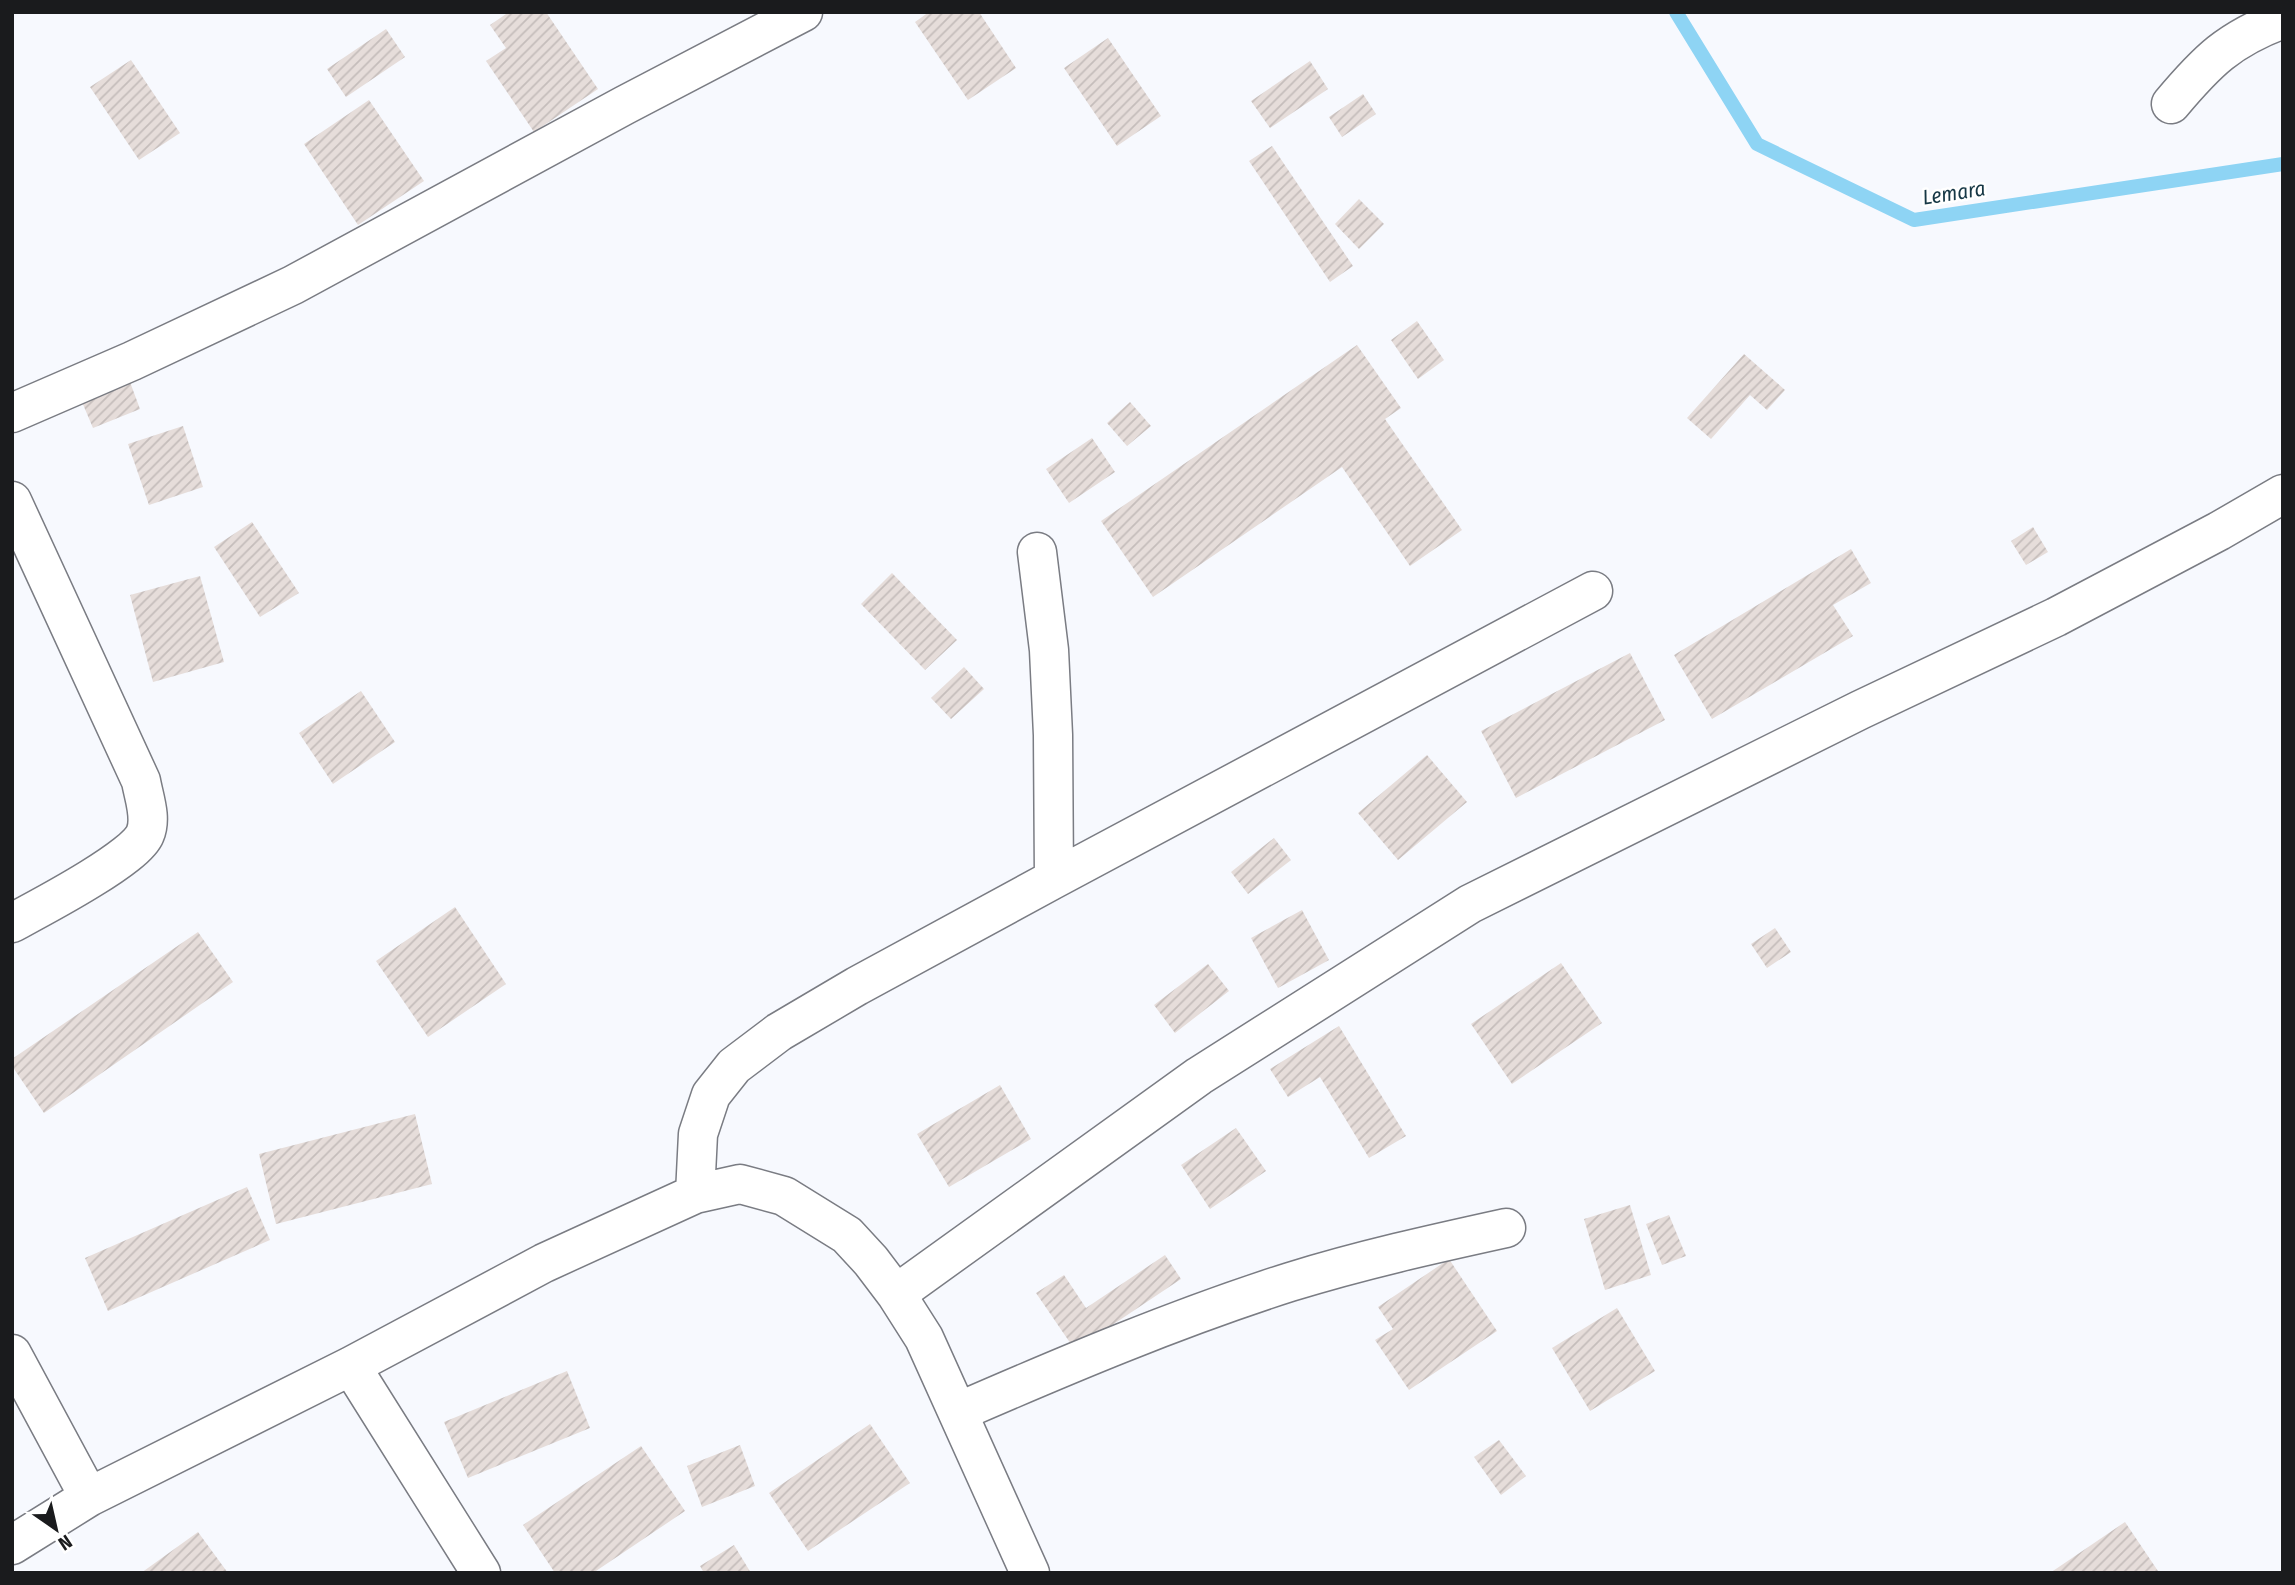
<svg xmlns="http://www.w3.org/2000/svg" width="2295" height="1585" font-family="'Fira Sans Condensed',sans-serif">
<defs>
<pattern id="building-hatch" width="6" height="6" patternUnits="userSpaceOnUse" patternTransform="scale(1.75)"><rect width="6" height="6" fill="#e6ddda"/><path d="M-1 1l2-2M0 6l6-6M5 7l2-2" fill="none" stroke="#c5bdbb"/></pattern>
</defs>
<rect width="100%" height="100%" fill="#f7f9fe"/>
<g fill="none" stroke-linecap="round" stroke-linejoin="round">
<!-- stream -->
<path stroke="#8ed4f4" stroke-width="14" d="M1676,12L1757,144L1914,220L2283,164"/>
</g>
<!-- building -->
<path fill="url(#building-hatch)" d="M509,12H546L598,89L534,132L486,61L506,48L490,25Z
M929,12H979L1016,68L968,100L915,22Z
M386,29L405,57L346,97L327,69Z
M1108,38L1161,116L1117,146L1064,68Z
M131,60L180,133L139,160L90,87Z
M1310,61L1328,89L1270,128L1251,101Z
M1363,94L1376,114L1342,137L1329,117Z
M369,100L424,181L358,225L304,144Z
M1272,146L1353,266L1330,282L1249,161Z
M1359,199L1384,224L1359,249L1335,224Z
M1417,321L1444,360L1418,379L1391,340Z
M1357,345L1401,408L1385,419L1462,530L1410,566L1342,467L1153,597L1101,521Z
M1744,354L1785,390L1767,410L1750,395L1711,439L1687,418Z
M130,382L140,409L93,428L82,402Z
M1130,402L1151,426L1127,446L1107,423Z
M183,426L203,487L149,505L128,444Z
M1092,438L1115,472L1069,503L1046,469Z
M252,522L299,593L260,617L214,547Z
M2033,527L2048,552L2026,565L2011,541Z
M1851,549L1871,583L1833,605L1853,636L1712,719L1674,655Z
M892,573L957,640L925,670L861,604Z
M200,576L224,662L153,682L130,595Z
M1630,653L1665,720L1516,798L1481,731Z
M964,667L984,689L951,719L931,698Z
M361,691L395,742L333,784L299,733Z
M1427,755L1467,802L1398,860L1358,813Z
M1274,838L1291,860L1248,894L1231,872Z
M455,907L506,984L428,1037L376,961Z
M1302,910L1329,960L1278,988L1251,938Z
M1775,928L1791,952L1767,968L1751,944Z
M198,932L233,982L44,1113L12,1066V1059Z
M1561,963L1602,1023L1512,1084L1471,1024Z
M1208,964L1229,991L1175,1033L1154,1005Z
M1339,1026L1406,1136L1369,1158L1320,1077L1288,1097L1270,1069Z
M1000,1085L1031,1139L949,1187L917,1134Z
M415,1114L432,1184L276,1224L259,1154Z
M1236,1128L1266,1171L1210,1209L1181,1165Z
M247,1187L270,1240L108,1311L85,1258Z
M1630,1205L1651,1275L1605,1290L1584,1219Z
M1669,1215L1686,1256L1662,1265L1646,1224Z
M1165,1255L1181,1279L1075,1350L1036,1293L1064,1275L1086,1308Z
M1449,1259L1497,1331L1409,1390L1375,1340L1393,1329L1378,1307Z
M1617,1308L1655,1371L1590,1411L1552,1348Z
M567,1371L590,1428L468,1478L444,1422Z
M870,1424L910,1483L808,1551L769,1493Z
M1499,1440L1526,1476L1501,1495L1474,1457Z
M740,1445L755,1486L702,1507L687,1466Z
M641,1446L685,1511L593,1573H555L523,1525Z
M2125,1522L2158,1571L2156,1573H2050Z
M198,1532L228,1573H141Z
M734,1545L751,1573H704L700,1566Z"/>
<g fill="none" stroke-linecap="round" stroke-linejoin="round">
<defs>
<path id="minor" d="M2171,104C2207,61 2229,39 2283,19
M12,413L132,361L293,285L625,105L803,12
M12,501L141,781C144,798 152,818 145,834C136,858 38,909 12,923
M1037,552L1049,650L1053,735L1054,879
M695,1194L698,1134L711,1095L734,1066L779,1032L857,986L1054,879L1593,591
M896,1294L1199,1076L1470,904L1860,710L2056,617L2219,531L2283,494
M12,1354L89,1497
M351,1366L481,1573
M958,1412C1066,1365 1177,1318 1290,1282C1361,1260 1433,1244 1506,1228
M12,1545L89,1497L351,1366L544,1263L695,1194L740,1184L784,1196L847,1235L871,1261L896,1294L924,1338L1030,1573"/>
</defs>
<!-- minor casing -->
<use href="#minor" stroke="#7a7c83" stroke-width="41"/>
<!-- minor -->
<use href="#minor" stroke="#fff" stroke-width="38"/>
</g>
<g text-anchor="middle" stroke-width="5" stroke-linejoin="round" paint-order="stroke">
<!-- water labels -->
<g font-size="21" font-style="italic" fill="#163745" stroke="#fff">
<text transform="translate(1954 193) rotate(-9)" y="7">Lemara</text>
</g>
</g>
<!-- border -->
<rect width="2295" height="1585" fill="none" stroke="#1a1b1d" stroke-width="28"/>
<!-- north arrow -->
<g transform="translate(56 1529) rotate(146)" stroke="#ffffff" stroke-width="5" paint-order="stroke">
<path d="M0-5L12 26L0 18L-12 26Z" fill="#1a1b1d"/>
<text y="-10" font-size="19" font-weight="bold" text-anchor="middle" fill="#1a1b1d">N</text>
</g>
</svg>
